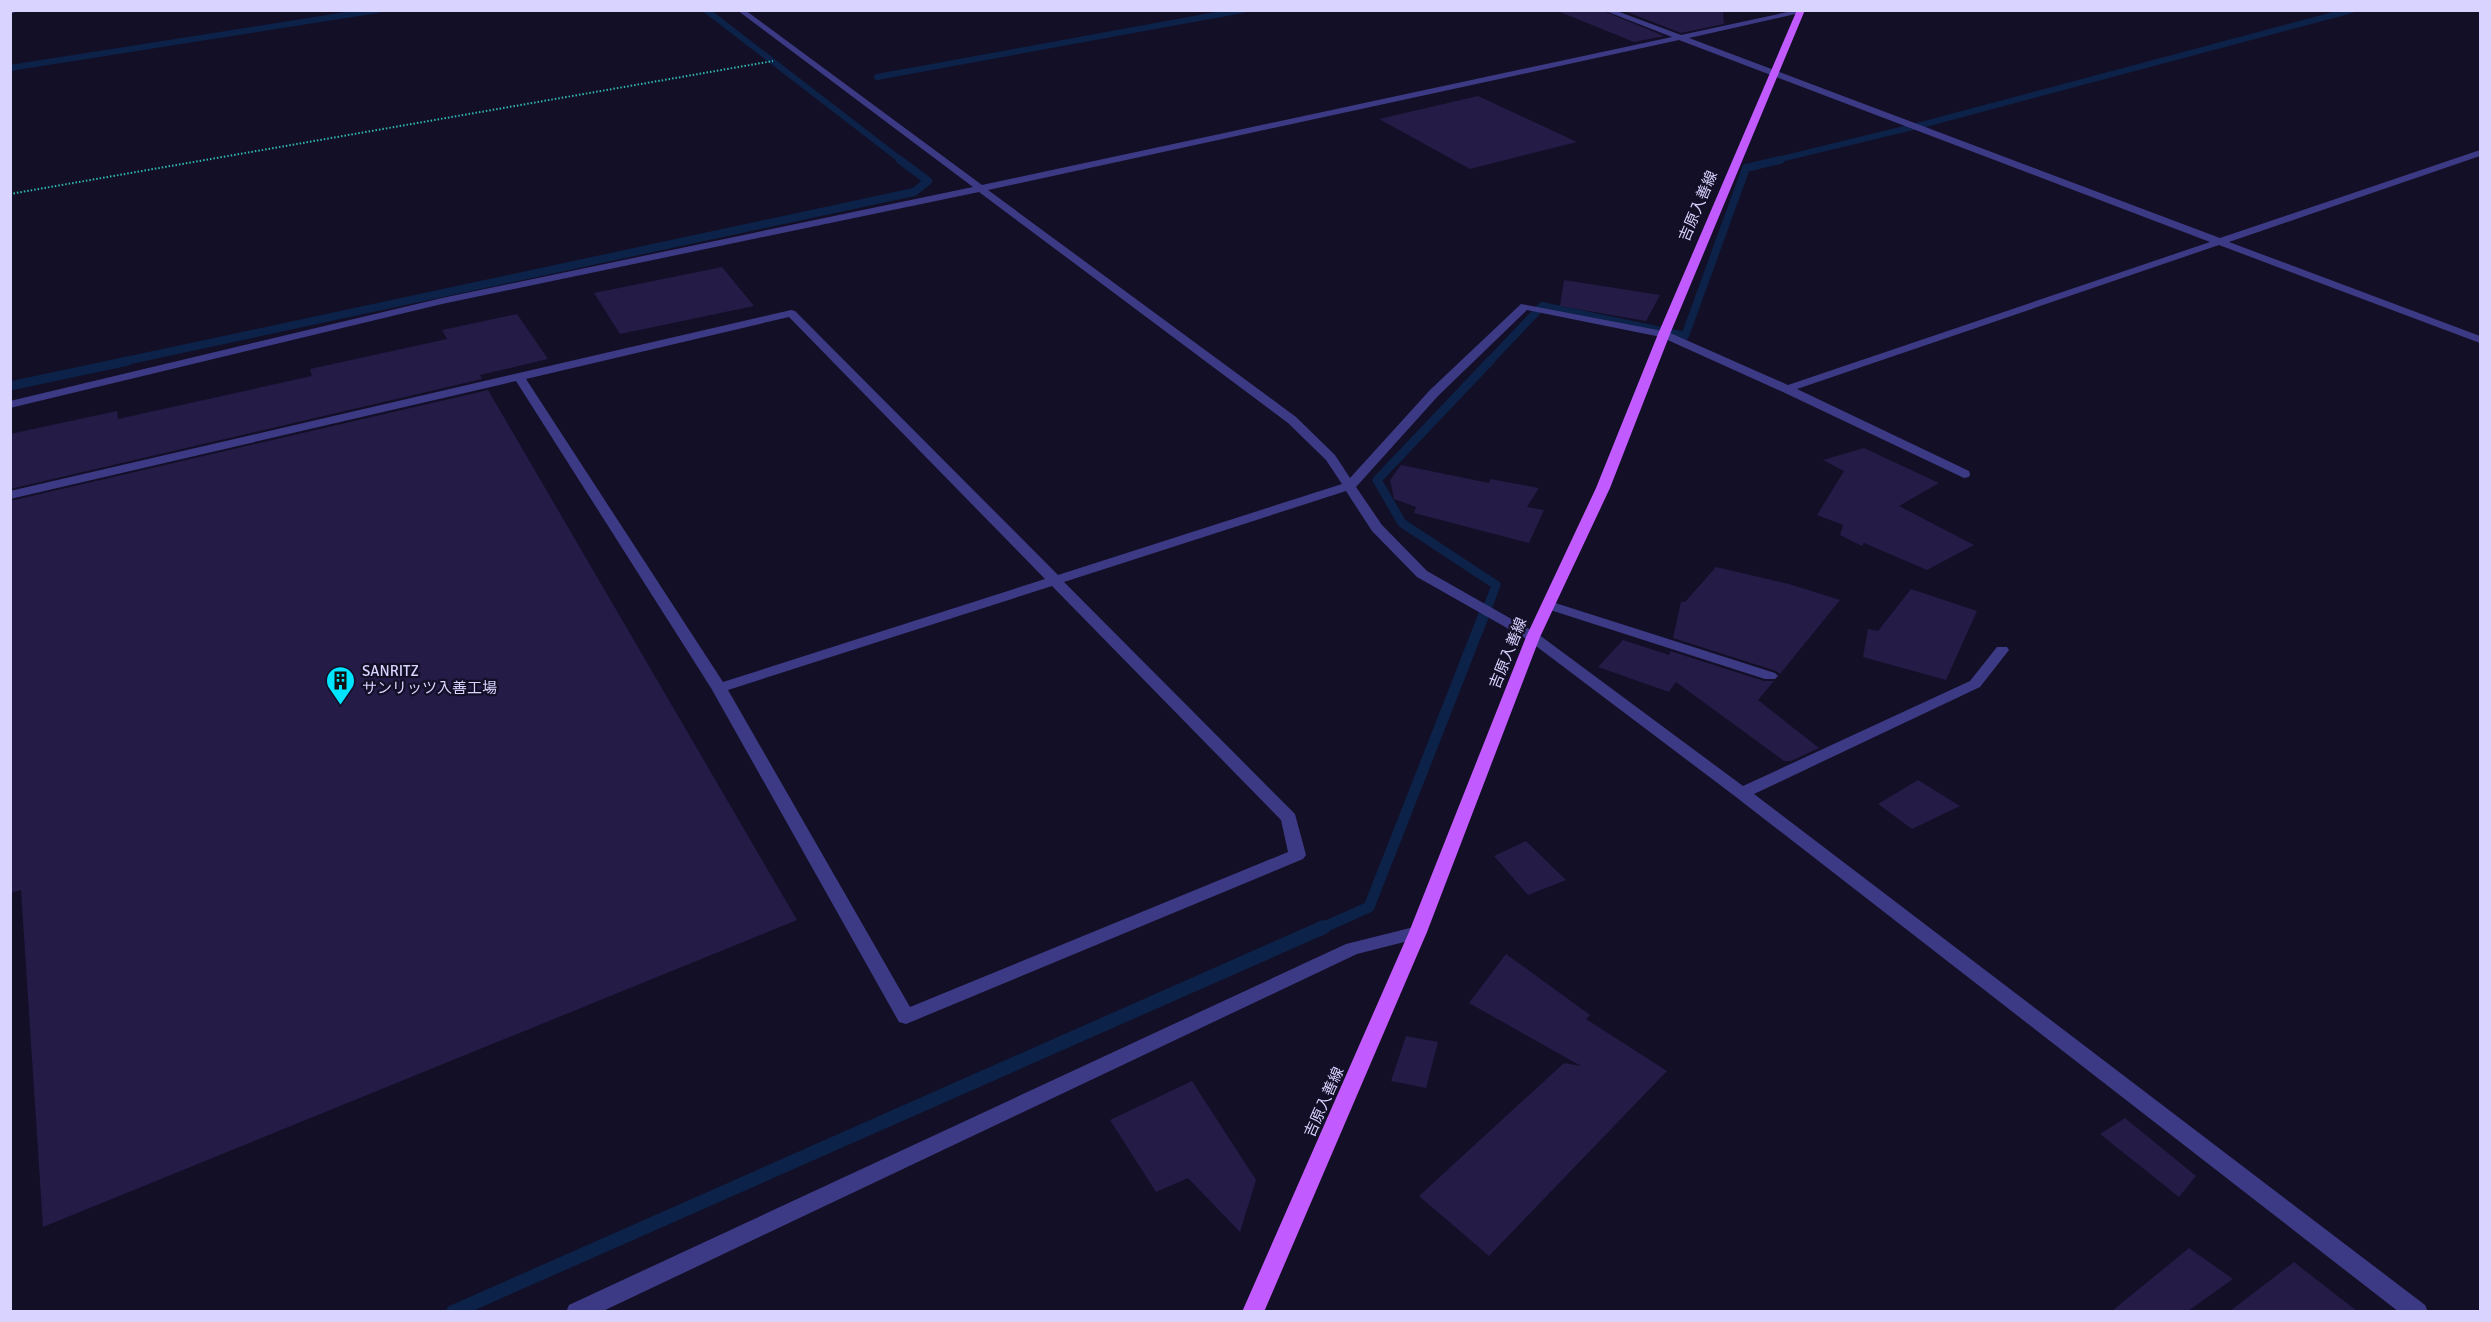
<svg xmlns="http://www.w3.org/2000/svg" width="2491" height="1322" font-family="Signika,'Noto Sans JP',sans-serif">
<rect width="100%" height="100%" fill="#130f26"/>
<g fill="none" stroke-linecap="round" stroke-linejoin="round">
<!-- stream-far4 -->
<path stroke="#0c2248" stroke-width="6" d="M706,10L902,161
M10,68L378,10
M877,77L1243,10
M1773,161L1925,124L2352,10"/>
<!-- stream-far3 -->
<path stroke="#0c2248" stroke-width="8" d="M121,362L914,192L928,181L900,160
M1489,362L1542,306L1685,336L1746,168L1780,160"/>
<!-- stream-far2 -->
<path stroke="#0c2248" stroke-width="9" d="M10,386L128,361
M1485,614L1496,585L1402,523L1377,480L1490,361"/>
<!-- stream-far1 -->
<path stroke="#0c2248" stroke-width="11" d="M1320,929L1369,907L1485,612"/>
<!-- stream -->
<path stroke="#0c2248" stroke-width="14" d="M453,1312L1324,927"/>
</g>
<!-- building -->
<path fill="#241b47" d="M1560,10H1601L1664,36L1634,42L1560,12Z
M1622,10H1723L1724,24L1681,33Z
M1478,96L1577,142L1470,169L1379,119Z
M722,267L754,306L620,334L594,293Z
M1564,280L1660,295L1646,321L1560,306Z
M517,314L548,359L480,375L482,379L10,489V434L117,411L118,419L312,376L310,369L447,339L442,330Z
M488,390L797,920L43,1227L21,890L10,893V501Z
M1864,448L1939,483L1899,506L1974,545L1927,570L1864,543L1862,546L1840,535L1843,525L1817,515L1844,471L1823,460Z
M1401,465L1489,483L1490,479L1539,488L1527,507L1544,510L1529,543L1414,513L1416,507L1394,499L1390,480Z
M1716,567L1789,584L1840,600L1780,674L1776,671L1673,638L1681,602H1685Z
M1911,589L1977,611L1946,680L1863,657L1868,629L1878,631Z
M1623,640L1669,655L1670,651L1764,681H1774L1758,700L1819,748L1791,761H1784L1676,682L1669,692L1598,667Z
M1918,780L1960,806L1912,829L1878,804Z
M1526,841L1566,880L1528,895L1494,856Z
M1506,954L1590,1015L1586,1019L1667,1071L1489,1256L1419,1196L1564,1063L1581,1066L1469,1003Z
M1406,1036L1438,1042L1426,1088L1391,1081Z
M1192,1081L1256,1180L1240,1232L1188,1178L1156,1192L1110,1120Z
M2125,1118L2196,1176L2179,1197L2100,1134Z
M2189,1248L2233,1279L2188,1311H2112Z
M2294,1262L2357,1311H2230Z"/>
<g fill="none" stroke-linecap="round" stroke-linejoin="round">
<!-- path -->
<path stroke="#2fb8b0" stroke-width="2" stroke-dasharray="1.5 2" stroke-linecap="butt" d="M10,194L773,61"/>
<!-- minor -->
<path fill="#3d3a85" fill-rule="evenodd" d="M10,10H21L10,14Z
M737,10H745L982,185L1672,37L1603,10H1614L1681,35L1797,10H1813L1689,38L2220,238L2480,150V156L2229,242L2480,336V343L2219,245L1797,389L1969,471L1970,474L1969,477L1964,478L1783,392L1661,337L1527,310L1438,396L1356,487L1382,525L1427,571L1538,634L1743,786L1970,681L1997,647H2007L2009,650L1980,687L1754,794L2425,1305L2428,1312H2399L1736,797L1528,640L1417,577L1372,531L1346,491L1064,582L1295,814L1306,855L1303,859L906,1024L899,1022L711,688L516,381L10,499V491L791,310L795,311L1058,575L1342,484L1326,460L1288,423L979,192L442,304L10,408V401L442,298L973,187ZM1679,40L2210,242L1788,385L1668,332L1521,304L1430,390L1350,478L1335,455L1296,417L988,190ZM789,317L1045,579L723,682L526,379ZM1052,586L1281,820L1288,852L910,1007L728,690Z
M1549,601L1775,673L1778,676L1775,679H1765L1544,608L1542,605L1544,602Z
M1418,926L1424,927L1427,932L1424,937L1357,954L601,1312H566L569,1305L1346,944Z"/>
<!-- major -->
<path fill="#c25bff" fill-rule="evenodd" d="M1797,10H1805L1670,334L1610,488L1540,637L1427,932L1264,1312H1242L1409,932L1526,637L1596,488L1658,334Z"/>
</g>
<!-- icons -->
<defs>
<symbol id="building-pin" viewBox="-11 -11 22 30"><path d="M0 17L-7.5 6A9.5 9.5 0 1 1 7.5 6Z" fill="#00e5ff" stroke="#130f26"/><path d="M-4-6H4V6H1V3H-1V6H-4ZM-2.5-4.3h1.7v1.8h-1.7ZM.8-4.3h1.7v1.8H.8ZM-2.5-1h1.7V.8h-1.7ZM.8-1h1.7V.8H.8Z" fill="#111"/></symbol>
</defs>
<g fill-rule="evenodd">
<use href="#building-pin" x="324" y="664" width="33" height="45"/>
</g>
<g text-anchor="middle" stroke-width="4.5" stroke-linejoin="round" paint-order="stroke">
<!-- street labels -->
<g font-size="15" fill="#d9d4ff" stroke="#130f26">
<text transform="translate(1698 206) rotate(-67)" y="5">吉原入善線</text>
<text transform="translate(1508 653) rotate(-68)" y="5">吉原入善線</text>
<text transform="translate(1324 1102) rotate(-66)" y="5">吉原入善線</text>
</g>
<!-- poi labels -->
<g font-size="15" fill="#d9d4ff" stroke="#130f26" text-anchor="start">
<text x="362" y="676">SANRITZ<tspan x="362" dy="17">サンリッツ入善工場</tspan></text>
</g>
</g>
<!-- border -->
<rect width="2491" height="1322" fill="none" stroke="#d9d4ff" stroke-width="24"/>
</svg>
